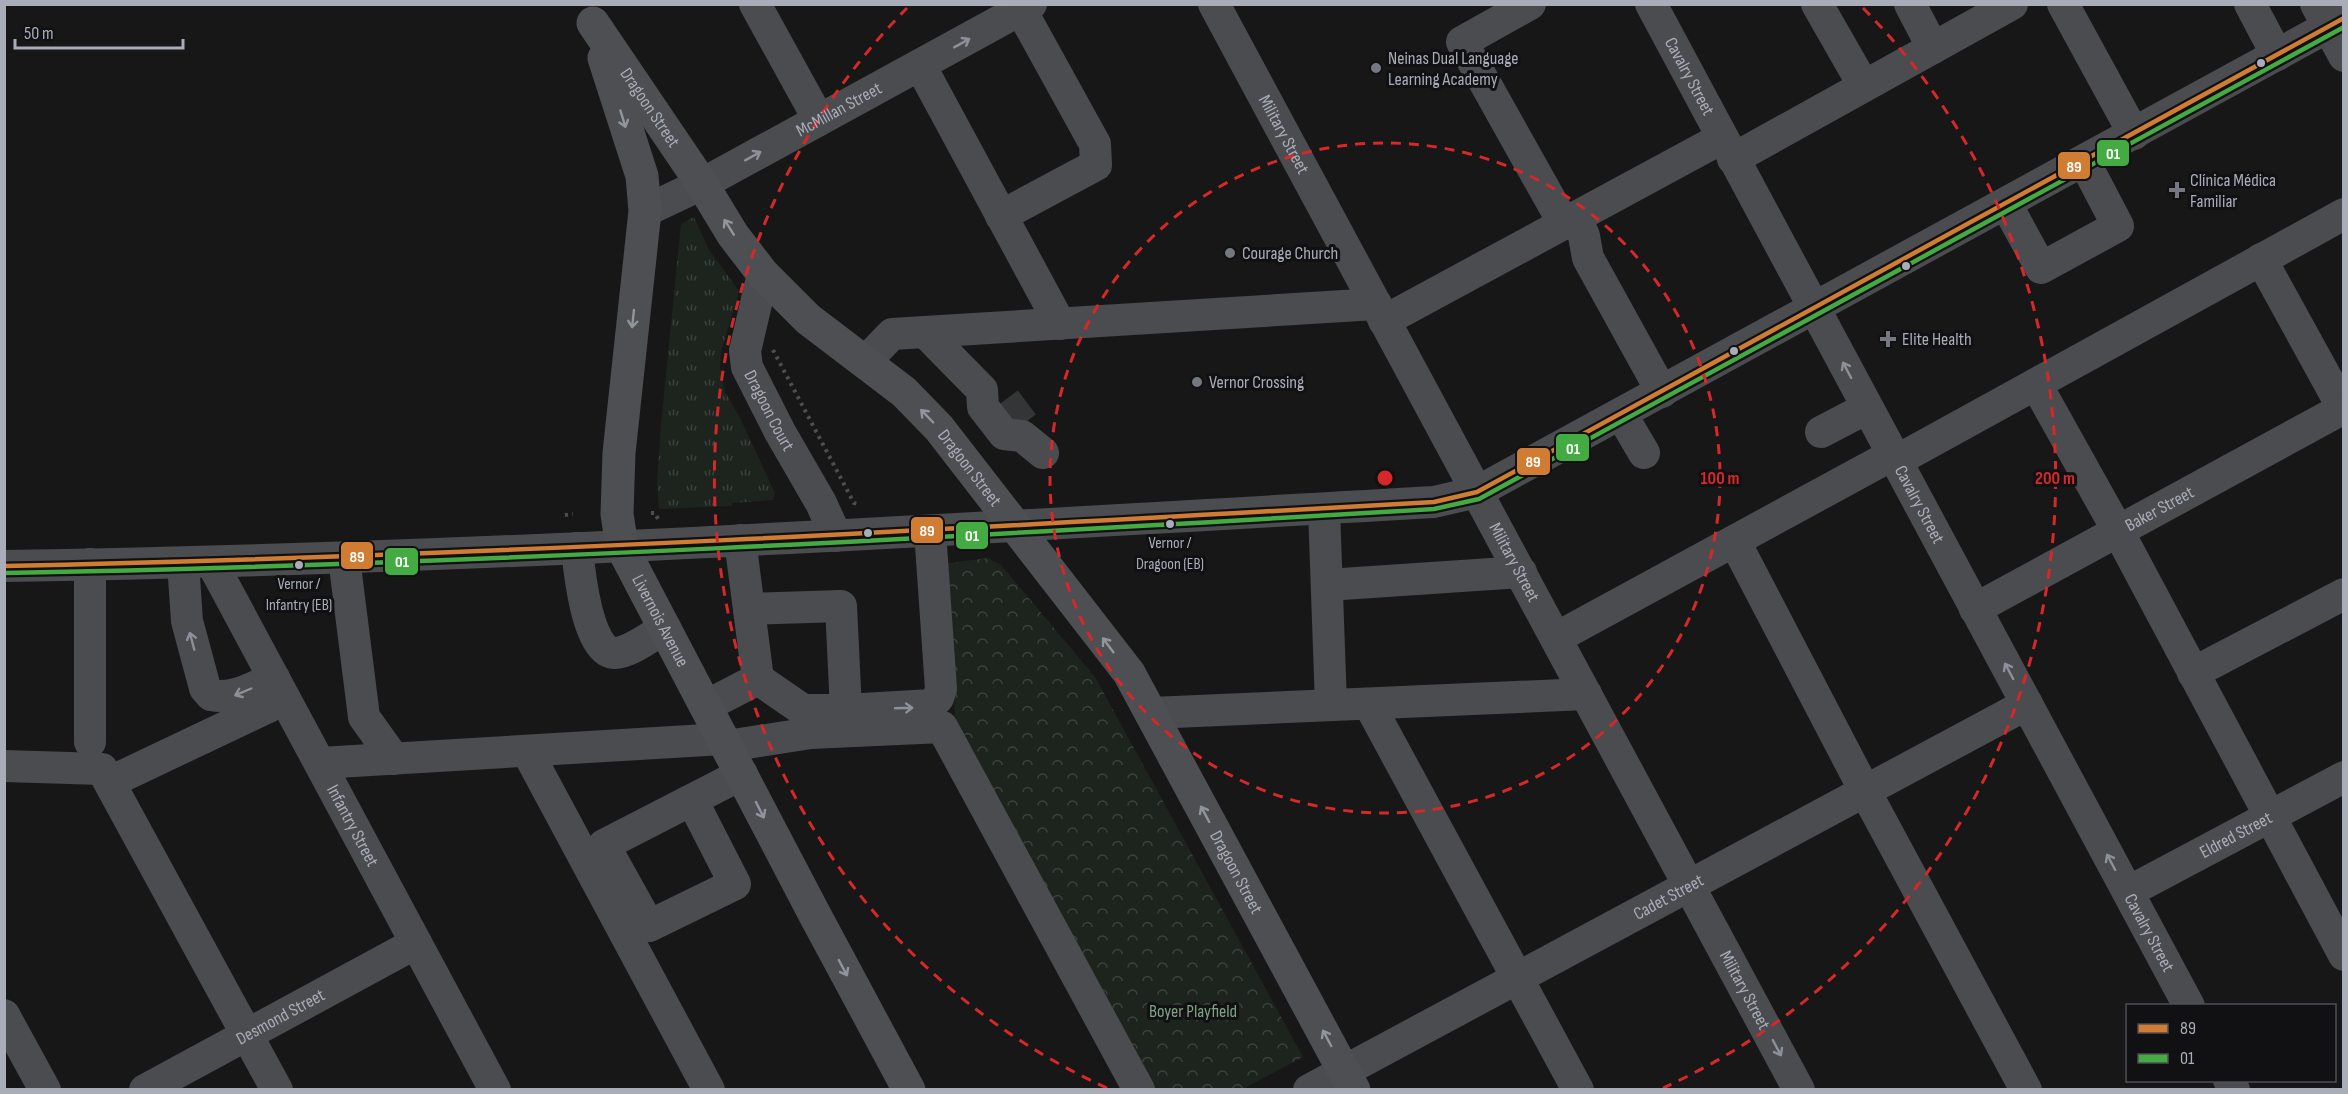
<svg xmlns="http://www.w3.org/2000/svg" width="2348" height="1094" font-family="'Sofia Sans Condensed',sans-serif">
<defs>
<pattern id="grass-tufts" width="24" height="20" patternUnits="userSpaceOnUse" patternTransform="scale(1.5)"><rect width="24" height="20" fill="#1d241e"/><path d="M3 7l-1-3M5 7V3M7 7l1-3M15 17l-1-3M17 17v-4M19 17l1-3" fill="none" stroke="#3b413d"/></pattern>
<pattern id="park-crowns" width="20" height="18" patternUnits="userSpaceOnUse" patternTransform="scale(1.5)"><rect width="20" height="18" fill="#1d241e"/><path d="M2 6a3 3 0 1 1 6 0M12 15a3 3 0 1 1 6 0" fill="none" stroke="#3b413d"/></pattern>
</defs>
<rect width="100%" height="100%" fill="#171717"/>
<!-- grass -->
<path fill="url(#grass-tufts)" d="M694,217L709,250L739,291L721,352L720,367L725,392L740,418L775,493L773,500L732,503V506L659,509L657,482L661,425L681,224Z"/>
<!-- park -->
<path fill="url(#park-crowns)" d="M988,558L1001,565L1095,677L1303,1057L1243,1089H1150L961,734L955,717L948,580L941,564Z"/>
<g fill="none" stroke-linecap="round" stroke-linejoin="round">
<!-- minor-tunnel -->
<path stroke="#343537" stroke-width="32" stroke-dasharray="32 16" stroke-linecap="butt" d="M1005,400L1023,424"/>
<!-- path -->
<path stroke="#4d4e52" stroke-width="4" stroke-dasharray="3 4.5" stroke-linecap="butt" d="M773,350L854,503L858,504
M651,513H655L658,519
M565,515L573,514"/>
<!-- minor -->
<g stroke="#4b4c50" stroke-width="32">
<path d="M755,4L819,120"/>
<path id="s1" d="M1214,4L1799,1090"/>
<path d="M1530,4L1462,42L1564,224"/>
<path id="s2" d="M1651,4L2189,1006"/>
<path d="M1817,4L1857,74"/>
<path d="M1910,4L1933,48"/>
<path d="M2063,4L2134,134"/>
<path d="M2250,4L2277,55"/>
<path d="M2316,4L2344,56"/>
<path d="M920,65L1060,324"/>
<path d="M1733,159L2012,4"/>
<path d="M2006,204L2041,268L2118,226L2084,161"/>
<path id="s3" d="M645,211L702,184L1031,4"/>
<path d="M1001,216L1096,165L1095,144L1021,10"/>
<path d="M1576,217L1584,236L1588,258L1662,392"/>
<path d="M2261,259L2344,410"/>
<path id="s4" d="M763,274L745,351L747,367L780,432L821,503L836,536"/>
<path d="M1384,321L1722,138"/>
<path d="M925,332L982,390L983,407L1004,434L1022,436L1043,453"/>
<path d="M865,362L892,334L1376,304"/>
<path d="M2036,384L2118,531L2344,955"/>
<path d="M1621,414L1644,453"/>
<path d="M1821,432L1867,408"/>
<path d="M1896,461L2344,214"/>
<path d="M1324,509L1331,705"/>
<path d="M1735,542L1865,791L2026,1090"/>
<path d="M577,548C579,569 587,653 615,653C631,652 651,636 665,628"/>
<path d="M344,558L364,717L394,759"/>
<path d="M183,563L187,621L205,688L211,695C234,700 253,687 274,678"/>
<path id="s5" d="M212,563L495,1090"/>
<path d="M4,566C482,559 958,529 1434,502L1477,492L2344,18"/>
<path d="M1327,585L1521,572"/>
<path d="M749,609L841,606L846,710"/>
<path id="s6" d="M1975,609L2344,408"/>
<path d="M1556,638L1892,455"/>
<path d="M2193,673L2344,594"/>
<path d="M758,679L803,710H846L931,705L938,698L941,689L930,531"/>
<path d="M1369,704L1578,1090"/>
<path d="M706,706L758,679L740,540"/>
<path d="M1151,713L1586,694"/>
<path d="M90,742V564"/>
<path d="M727,746L811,733L942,727L1139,1090"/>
<path d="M527,751L709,1090"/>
<path d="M320,763L723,739"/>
<path d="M4,766L102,769L277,1090"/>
<path d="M110,782L285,699"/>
<path d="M692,800L735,884L649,926L604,845L742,774"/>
<path id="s7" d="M2128,892L2344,777"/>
<path d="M4,1015L45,1090"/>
<path d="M2229,1080L2234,1090"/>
<path id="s8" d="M145,1090L416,943"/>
<path id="s9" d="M1309,1090L2027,704"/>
</g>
<!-- major -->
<g stroke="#4d4f52" stroke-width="33">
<path id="s10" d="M593,23L702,184L733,235L763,274L808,319L904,392L939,428L1129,673L1354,1090"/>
<path id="s11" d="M604,58L642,176L645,211L619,453L617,514L622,547L816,917L909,1090"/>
</g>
<defs>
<path id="bus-1" d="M4,566C482,556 958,529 1434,502L1477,492L2344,18"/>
<path id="bus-2" d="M4,573C482,564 958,537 1434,509L1479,499L2344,27"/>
</defs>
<!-- bus-1 casing -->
<use href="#bus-1" stroke="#111113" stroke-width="9"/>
<!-- bus-2 casing -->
<use href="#bus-2" stroke="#111113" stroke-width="9"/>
<!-- bus-1 -->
<use href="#bus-1" stroke="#d07c32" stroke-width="4.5"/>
<!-- bus-2 -->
<use href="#bus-2" stroke="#44aa42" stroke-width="4.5"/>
</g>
<!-- one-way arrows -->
<defs><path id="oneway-shaft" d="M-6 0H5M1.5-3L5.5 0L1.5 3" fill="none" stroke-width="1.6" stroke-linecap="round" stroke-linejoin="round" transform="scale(1.5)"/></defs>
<g stroke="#8c9099">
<use href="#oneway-shaft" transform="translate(962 43) rotate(-29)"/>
<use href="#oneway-shaft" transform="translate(753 156) rotate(-29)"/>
<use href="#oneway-shaft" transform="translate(1847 370) rotate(-118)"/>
<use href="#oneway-shaft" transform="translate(192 641) rotate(-105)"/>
<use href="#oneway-shaft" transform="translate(2009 671) rotate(-118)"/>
<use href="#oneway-shaft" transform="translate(243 692) rotate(157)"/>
<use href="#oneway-shaft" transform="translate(904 708) rotate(-2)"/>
<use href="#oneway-shaft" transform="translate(2111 862) rotate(-118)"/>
<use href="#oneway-shaft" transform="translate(1777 1048) rotate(62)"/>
</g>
<g stroke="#91969e">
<use href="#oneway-shaft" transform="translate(623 119) rotate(73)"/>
<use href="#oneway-shaft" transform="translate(729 227) rotate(-122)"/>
<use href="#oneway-shaft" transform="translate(633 319) rotate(96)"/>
<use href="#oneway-shaft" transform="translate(927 416) rotate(-134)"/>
<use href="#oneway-shaft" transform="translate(1108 645) rotate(-127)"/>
<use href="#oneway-shaft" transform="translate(760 810) rotate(63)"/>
<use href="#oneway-shaft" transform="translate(1205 814) rotate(-118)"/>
<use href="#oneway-shaft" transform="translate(843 968) rotate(62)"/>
<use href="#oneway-shaft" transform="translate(1327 1038) rotate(-118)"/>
</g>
<!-- distance rings -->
<g fill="none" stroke="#d62828" stroke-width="3" stroke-dasharray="10 8">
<circle cx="1385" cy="478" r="335"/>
<path d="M1107 1088A670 670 0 0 1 907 8M1863 8A670 670 0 0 1 1663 1088"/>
</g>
<!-- markers -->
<g fill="#a8adb8" stroke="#111113" stroke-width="2">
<circle cx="2261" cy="63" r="5"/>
<circle cx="1906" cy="266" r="5"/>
<circle cx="1734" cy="351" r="5"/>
<circle cx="1170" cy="524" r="5"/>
<circle cx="868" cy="533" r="5"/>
<circle cx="299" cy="565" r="5"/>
</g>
<g fill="#757880" stroke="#111113" stroke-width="2">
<circle cx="1376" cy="68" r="6"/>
<path d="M2174 181h6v6h6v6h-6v6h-6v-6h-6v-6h6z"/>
<circle cx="1230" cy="253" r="6"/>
<path d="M1885 330h6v6h6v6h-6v6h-6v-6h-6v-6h6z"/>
<circle cx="1197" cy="382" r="6"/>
</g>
<g text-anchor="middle" stroke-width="6" stroke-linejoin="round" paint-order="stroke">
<!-- bus labels -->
<g font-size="16" fill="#a8adb8" stroke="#111113">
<text x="1170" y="548">Vernor /<tspan x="1170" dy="21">Dragoon (EB)</tspan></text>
<text x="299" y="589">Vernor /<tspan x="299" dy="21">Infantry (EB)</tspan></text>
</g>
<!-- poi labels -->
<g font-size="18" fill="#a8adb8" stroke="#111113" text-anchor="start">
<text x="1388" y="64">Neinas Dual Language<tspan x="1388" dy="21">Learning Academy</tspan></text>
<text x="2190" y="186">Clínica Médica<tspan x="2190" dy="21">Familiar</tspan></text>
<text x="1242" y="259">Courage Church</text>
<text x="1902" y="345">Elite Health</text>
<text x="1209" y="388">Vernor Crossing</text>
</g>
<!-- street labels -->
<g font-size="18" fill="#a8adb8" stroke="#111113">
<text dy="6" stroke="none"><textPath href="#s2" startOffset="82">Cavalry Street</textPath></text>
<text dy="6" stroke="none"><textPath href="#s10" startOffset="102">Dragoon Street</textPath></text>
<text dy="6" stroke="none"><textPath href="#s3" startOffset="219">McMillan Street</textPath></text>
<text dy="6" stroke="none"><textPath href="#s1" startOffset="148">Military Street</textPath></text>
<text dy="6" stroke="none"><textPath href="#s4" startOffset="144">Dragoon Court</textPath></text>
<text dy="6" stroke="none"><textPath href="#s10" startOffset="588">Dragoon Street</textPath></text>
<text dy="6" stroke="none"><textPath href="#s2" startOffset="568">Cavalry Street</textPath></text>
<text dy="6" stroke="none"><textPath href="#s6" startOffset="210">Baker Street</textPath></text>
<text dy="6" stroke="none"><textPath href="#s1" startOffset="634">Military Street</textPath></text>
<text dy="6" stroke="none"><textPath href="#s11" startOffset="580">Livernois Avenue</textPath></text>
<text dy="6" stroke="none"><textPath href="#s5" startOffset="298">Infantry Street</textPath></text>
<text dy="6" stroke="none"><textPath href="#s7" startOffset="122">Eldred Street</textPath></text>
<text dy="6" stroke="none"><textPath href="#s10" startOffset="1074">Dragoon Street</textPath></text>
<text dy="6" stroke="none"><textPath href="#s9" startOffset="408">Cadet Street</textPath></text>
<text dy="6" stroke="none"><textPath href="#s2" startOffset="1054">Cavalry Street</textPath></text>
<text dy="6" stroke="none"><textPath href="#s1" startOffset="1120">Military Street</textPath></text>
<text dy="6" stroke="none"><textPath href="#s8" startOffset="154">Desmond Street</textPath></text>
</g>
<!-- park labels -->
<g font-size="18" fill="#7fa381" stroke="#111113">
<text x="1193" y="1017">Boyer Playfield</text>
</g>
</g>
<circle cx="1385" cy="478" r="9" fill="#d62828" stroke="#111113" stroke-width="3"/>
<g font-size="18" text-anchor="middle" font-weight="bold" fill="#d62828" stroke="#111113" stroke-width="6" stroke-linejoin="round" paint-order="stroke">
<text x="1720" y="484">100 m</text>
<text x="2055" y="484">200 m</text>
</g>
<g stroke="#111113" stroke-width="2">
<rect x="2096" y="139" width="34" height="28" rx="6" fill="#44aa42"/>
<rect x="2057" y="151" width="34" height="29" rx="6" fill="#d07c32"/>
<rect x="1555" y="433" width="35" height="29" rx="6" fill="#44aa42"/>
<rect x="1516" y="447" width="35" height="29" rx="6" fill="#d07c32"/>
<rect x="910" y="516" width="34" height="28" rx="6" fill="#d07c32"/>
<rect x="955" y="521" width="34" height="29" rx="6" fill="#44aa42"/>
<rect x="340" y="541" width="34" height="29" rx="6" fill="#d07c32"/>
<rect x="384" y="547" width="35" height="29" rx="6" fill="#44aa42"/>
</g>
<g font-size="16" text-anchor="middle" font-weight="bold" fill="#fff">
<text x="2113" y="159">01</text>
<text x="2074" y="172">89</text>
<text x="1573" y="454">01</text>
<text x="1533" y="467">89</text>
<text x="927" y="536">89</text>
<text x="972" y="541">01</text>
<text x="357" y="562">89</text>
<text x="402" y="567">01</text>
</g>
<!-- border -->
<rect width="2348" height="1094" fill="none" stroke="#a8adb8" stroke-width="12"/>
<!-- legend -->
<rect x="2126" y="1004" width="210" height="78" fill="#111113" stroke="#4d4f55" stroke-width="1.5"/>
<rect x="2138" y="1024" width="30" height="9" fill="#d07c32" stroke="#4d4f55" stroke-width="1.5"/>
<text x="2180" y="1034" font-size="18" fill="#a8adb8">89</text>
<rect x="2138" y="1054" width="30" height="9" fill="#44aa42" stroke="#4d4f55" stroke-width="1.5"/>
<text x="2180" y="1064" font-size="18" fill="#a8adb8">01</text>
<!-- scale -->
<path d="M15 39v9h168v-9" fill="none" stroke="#a8adb8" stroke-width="3"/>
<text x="24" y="39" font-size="18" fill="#a8adb8" stroke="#111113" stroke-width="4.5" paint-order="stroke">50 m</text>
</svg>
